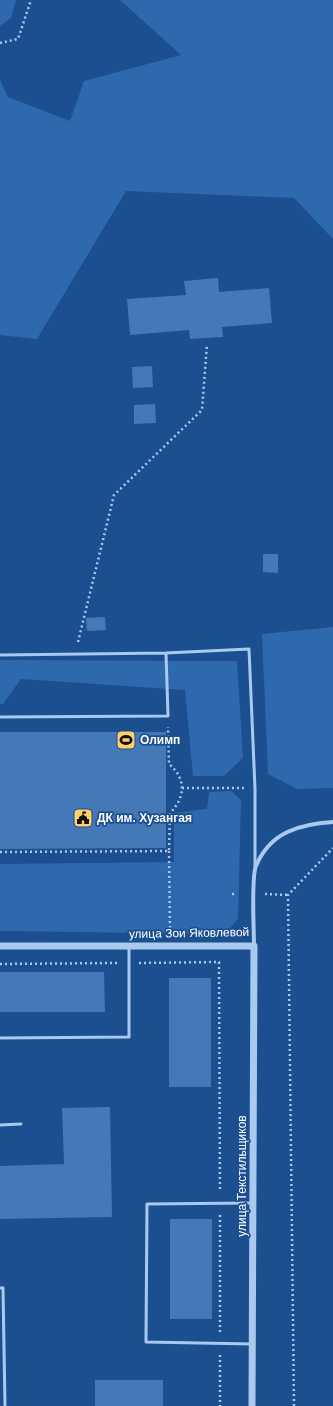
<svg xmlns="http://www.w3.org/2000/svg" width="333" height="1406" font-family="Arial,sans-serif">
<rect width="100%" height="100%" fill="#1b4f8f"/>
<!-- green -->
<path fill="#2e69ad" d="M0,0H16L11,18L0,26Z
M120,0H333V239L294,198L126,191L37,339L0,335V80L8,97L70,121L84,81L181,55Z
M333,627V788L297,789L268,774L262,634Z
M0,660L237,661L243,758L224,776H193L185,690L21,679L3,704H0Z
M231,791L241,800L238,919L225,934L0,931V864L174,862V813L207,809L209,792Z"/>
<!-- building -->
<path fill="#4478b7" d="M218,278L219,292L269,288L272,323L222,327L223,337L190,339L189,330L130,335L127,299L186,295L184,281Z
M152,366L153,387L133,388L132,367Z
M155,404L156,423L134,424V405Z
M263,554H278V573L263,572Z
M105,617L106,630L87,631L86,618Z
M0,732H166V848L0,849Z
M0,972H104L105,1012H0Z
M169,978H211V1087H169Z
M110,1107L112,1217L0,1219V1166L64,1164L62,1108Z
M170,1219H212V1319H170Z
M95,1380H163V1406H95Z"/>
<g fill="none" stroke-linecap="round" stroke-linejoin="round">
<!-- path -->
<path stroke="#a9c9ee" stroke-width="2.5" stroke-dasharray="2 3" stroke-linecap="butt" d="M0,43L18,39L31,0
M78,642L114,495L202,410L207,344
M182,788H244
M169,851L170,933
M0,852L169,851L170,813C185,798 187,779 169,764L168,727
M232,894H237
M265,894L288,895
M139,963L219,962L220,1192
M0,964L118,963
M220,1332V1215
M220,1355V1406
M294,1406L288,895L333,848"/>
<!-- service -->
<path stroke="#a9c9ee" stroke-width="3" d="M0,655L166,653L249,649L255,789V867
M0,717L168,716L166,653
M0,1038L129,1037V946
M0,1125L21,1124
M252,1203L147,1204L146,1342L252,1344
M0,1288H3L5,1406"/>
<!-- minor -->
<path stroke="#a9c9ee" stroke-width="4" d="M254,946C254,930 251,877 256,866C270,832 300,824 333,822"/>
<!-- tertiary -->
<path stroke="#a9c9ee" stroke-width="7" d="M0,946H254L252,1406"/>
</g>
<!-- icons -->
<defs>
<symbol id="stadium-square" viewBox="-11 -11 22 22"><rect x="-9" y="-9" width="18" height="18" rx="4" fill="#ffd166" stroke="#1b4f8f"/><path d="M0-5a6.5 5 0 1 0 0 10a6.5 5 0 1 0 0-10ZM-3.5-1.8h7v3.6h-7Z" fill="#111"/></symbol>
<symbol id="civic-square" viewBox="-11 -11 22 22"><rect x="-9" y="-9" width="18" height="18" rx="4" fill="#ffd166" stroke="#1b4f8f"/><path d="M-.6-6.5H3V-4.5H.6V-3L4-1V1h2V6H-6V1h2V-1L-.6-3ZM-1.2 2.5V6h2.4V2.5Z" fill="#111"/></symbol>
</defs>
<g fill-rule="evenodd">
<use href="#stadium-square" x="115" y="729" width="22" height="22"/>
<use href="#civic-square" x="72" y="807" width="22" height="22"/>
</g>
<g text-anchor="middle" stroke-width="3.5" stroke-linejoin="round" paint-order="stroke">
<!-- poi labels -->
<g font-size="12" font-weight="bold" fill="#fff" stroke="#1b4f8f" text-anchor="start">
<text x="140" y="744">Олимп</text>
<text x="97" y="822">ДК им. Хузангая</text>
</g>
<!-- street labels -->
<g font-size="12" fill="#fff" stroke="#1b4f8f">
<text transform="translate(189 933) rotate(-1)" y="4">улица Зои Яковлевой</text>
<text transform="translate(242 1176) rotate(-90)" y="4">улица Текстильщиков</text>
</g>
</g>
</svg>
